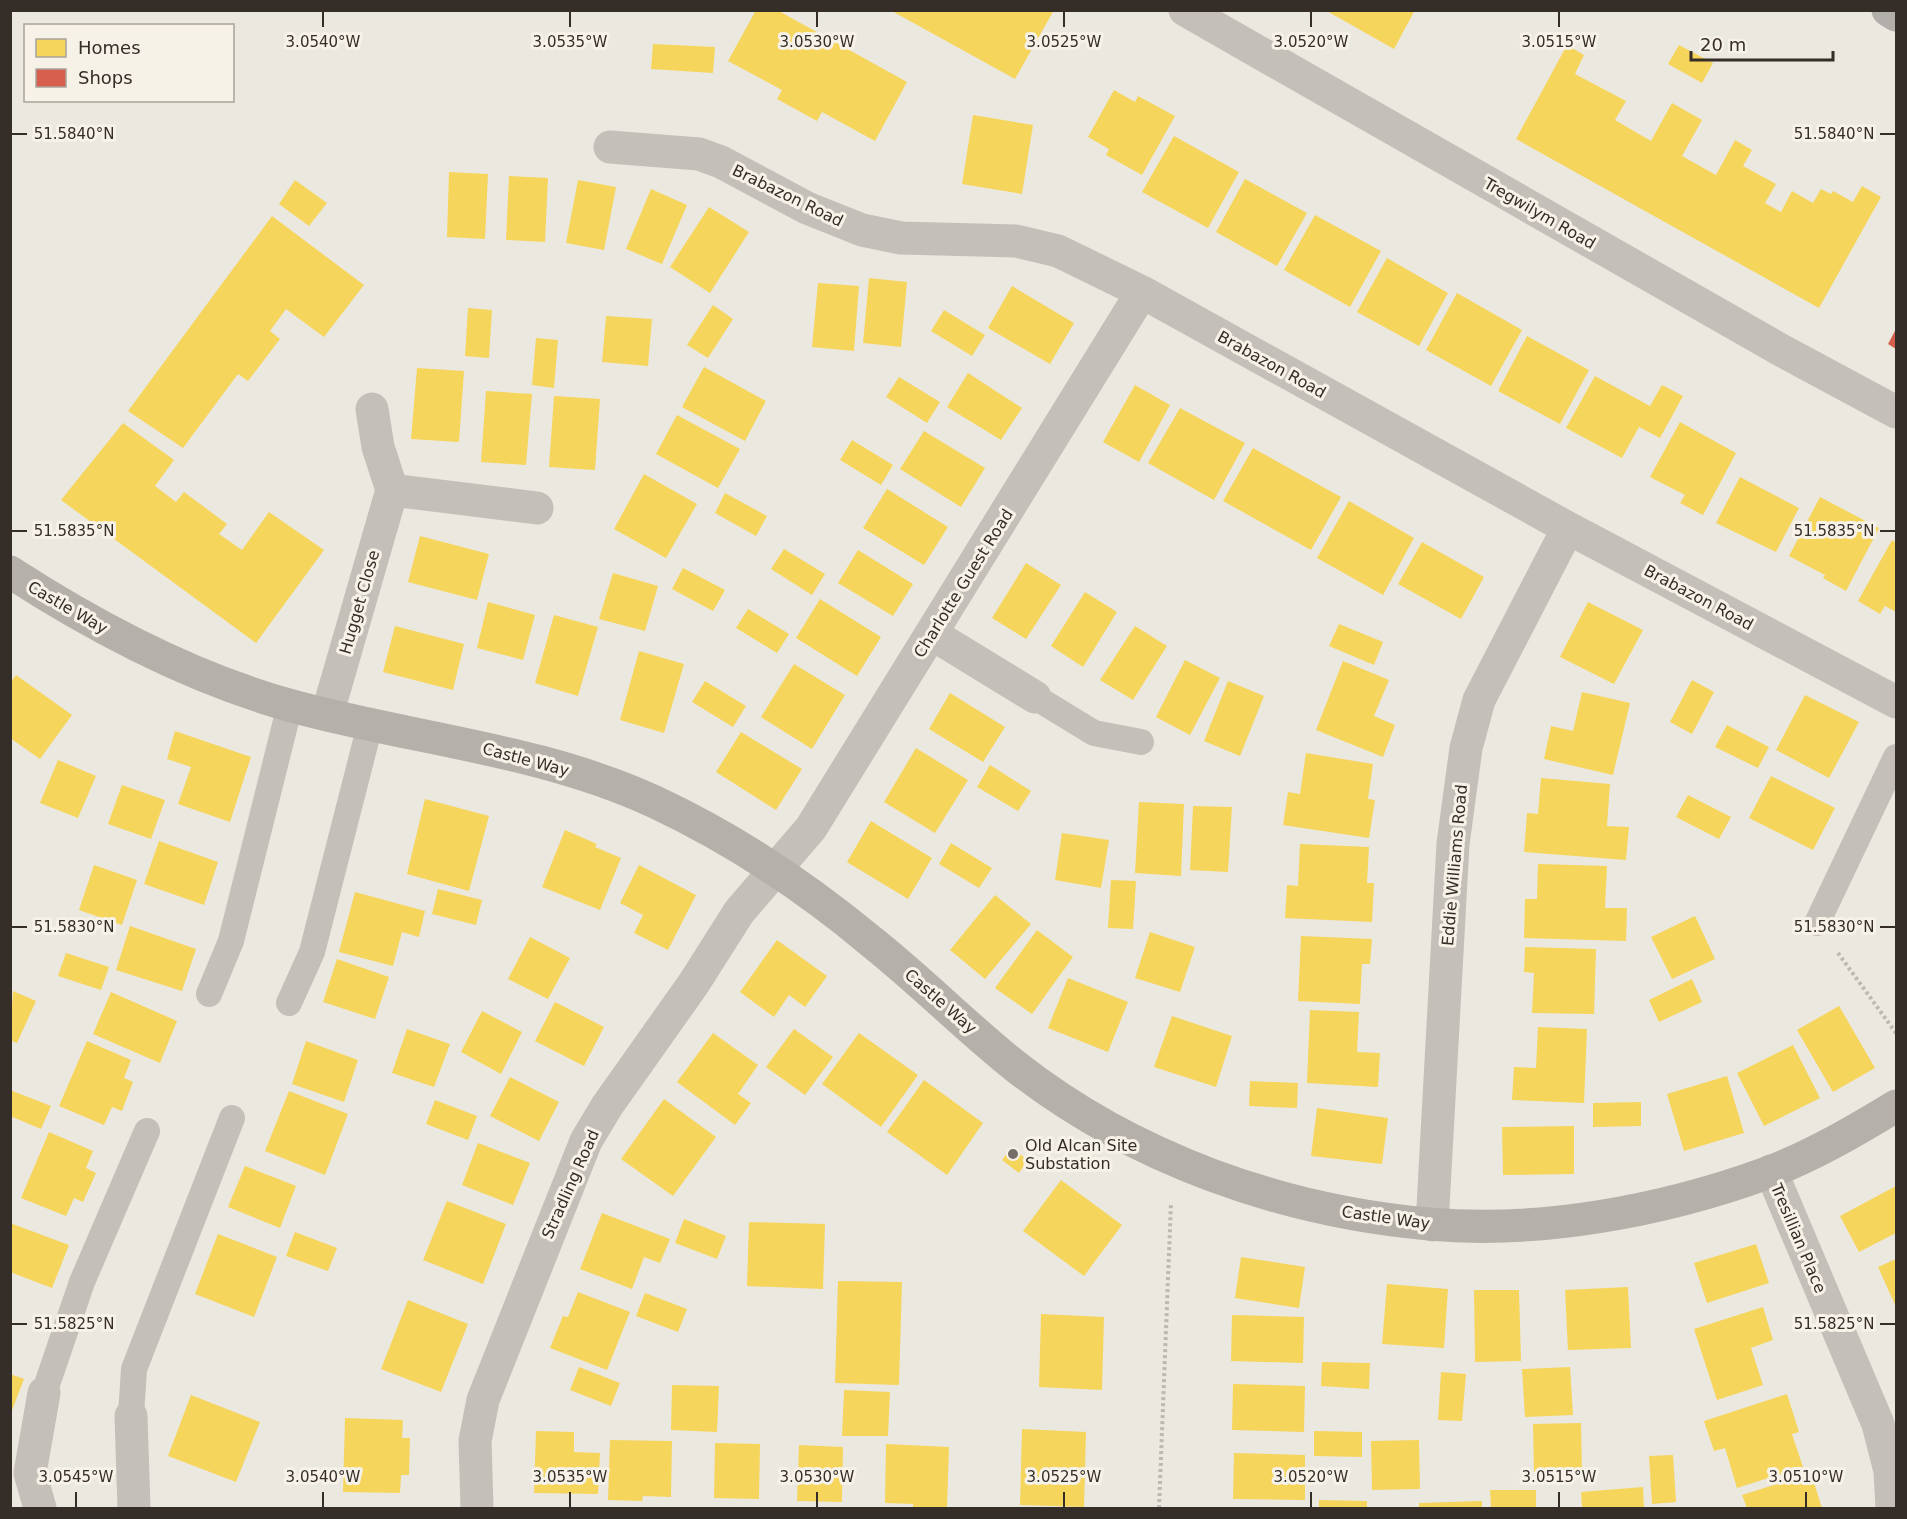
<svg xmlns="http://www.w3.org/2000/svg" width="1907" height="1519" font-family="'DejaVu Sans',sans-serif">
<rect width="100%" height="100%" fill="#ebe8e0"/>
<!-- homes -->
<path fill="#f6d55c" d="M756,10H777L907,82L875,141L822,112L817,121L777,99L782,90L728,61Z
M890,10H1054L1015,79Z
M1325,10H1415L1394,49Z
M653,44L715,47L713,73L651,69Z
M1567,45L1584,55L1575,74L1626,101L1615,120L1651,141L1672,103L1702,120L1682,156L1716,175L1735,140L1752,150L1743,166L1776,184L1765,203L1781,212L1792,191L1813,203L1821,189L1831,194L1833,191L1853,202L1862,186L1881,197L1819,308L1516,139Z
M1679,45L1713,63L1702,83L1668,64Z
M1114,90L1135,102L1138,96L1175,116L1142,175L1106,155L1109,149L1088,137Z
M973,115L1033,125L1022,194L962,184Z
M1174,136L1239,172L1208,228L1142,192Z
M449,172L488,174L485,239L447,237Z
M509,176L548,178L545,242L506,240Z
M1245,179L1307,213L1277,266L1216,232Z
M295,180L327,203L309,226L279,204Z
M578,180L616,187L604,250L566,243Z
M651,189L687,205L662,264L626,249Z
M709,207L749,232L710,293L670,267Z
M1315,215L1381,251L1350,307L1284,270Z
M272,216L364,285L324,337L286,309L270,331L280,339L248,381L238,374L183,448L128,411Z
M1387,258L1448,293L1419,346L1357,312Z
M869,278L907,282L901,347L863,343Z
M818,283L859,286L854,351L812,347Z
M1012,286L1074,323L1050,364L988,328Z
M1457,293L1522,330L1491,386L1426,350Z
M713,305L733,319L708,358L687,345Z
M468,308L492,310L489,358L465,356Z
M944,310L985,335L972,356L931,331Z
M606,316L652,319L648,366L602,362Z
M1527,336L1589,370L1560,424L1498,391Z
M536,338L558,340L554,388L532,385Z
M704,367L766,401L745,441L682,407Z
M417,368L464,371L459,442L411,439Z
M968,373L1022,408L1001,440L947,407Z
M1595,376L1650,406L1662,385L1683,396L1660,438L1639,427L1622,458L1566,428Z
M899,377L940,402L927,423L886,397Z
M1135,385L1170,405L1139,462L1103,442Z
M486,391L532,394L526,465L481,462Z
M554,396L600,399L595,470L549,467Z
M1180,408L1245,443L1214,500L1148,463Z
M677,415L740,449L718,488L656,454Z
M1680,422L1736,453L1703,515L1680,503L1685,495L1650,477Z
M123,423L174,460L155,486L176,502L184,492L227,524L219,534L242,550L269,512L324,550L256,643L61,500Z
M924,431L985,468L961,507L900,469Z
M852,440L893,465L881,485L840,460Z
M1253,448L1341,497L1311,550L1223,501Z
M644,474L697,504L666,558L614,529Z
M1740,477L1799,508L1776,552L1716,523Z
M887,489L948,527L924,565L863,528Z
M725,493L767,516L756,536L715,513Z
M1820,497L1879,528L1846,591L1823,578L1825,575L1789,556Z
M1349,501L1414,538L1383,595L1317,558Z
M420,536L489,554L477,600L408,582Z
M1892,540L1896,543V612L1885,606L1880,614L1858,601Z
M1422,542L1484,577L1461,619L1398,584Z
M784,549L825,574L812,595L771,569Z
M858,550L913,584L893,616L838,583Z
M1026,563L1061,585L1026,639L992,618Z
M683,568L725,590L713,611L672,589Z
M613,573L658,586L645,631L599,619Z
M1085,592L1117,612L1083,667L1051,646Z
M820,599L881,637L857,676L796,638Z
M488,602L535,615L523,660L477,648Z
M1588,602L1643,630L1614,684L1560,657Z
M748,609L789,634L777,653L736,628Z
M554,615L598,627L578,696L535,683Z
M1339,624L1383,642L1374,665L1329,646Z
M395,626L464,644L453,690L383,672Z
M1135,626L1167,646L1133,700L1100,680Z
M639,651L684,664L664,733L620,720Z
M1185,660L1220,678L1190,735L1156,717Z
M1343,661L1389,680L1374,716L1395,725L1383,757L1316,730Z
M794,664L845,695L812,749L761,717Z
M16,675L72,715L40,759L10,738V683Z
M1692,680L1714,692L1692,734L1670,722Z
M705,681L746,706L733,727L692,702Z
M1228,681L1264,696L1240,756L1204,741Z
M1582,692L1630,703L1613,775L1544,759L1551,726L1573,731Z
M950,693L1005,727L983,762L929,729Z
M1805,695L1859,722L1829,778L1776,750Z
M1727,725L1769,747L1758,768L1715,747Z
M175,731L251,757L230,822L178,804L191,767L167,759Z
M741,732L802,769L776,810L716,772Z
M916,748L968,780L935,833L884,802Z
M1306,753L1373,764L1368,799L1375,800L1369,838L1283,825L1288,792L1300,794Z
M58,760L96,776L78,818L40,803Z
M990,765L1031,791L1018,811L977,787Z
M1771,776L1835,808L1813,850L1749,818Z
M1541,778L1610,784L1607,826L1629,827L1626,860L1524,852L1527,813L1538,814Z
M122,785L165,800L151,839L108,824Z
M1688,795L1731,817L1719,839L1676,817Z
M425,799L489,816L469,891L407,874Z
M1139,802L1184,804L1181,876L1135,873Z
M1193,806L1232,807L1228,872L1190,870Z
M871,821L932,858L908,899L847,862Z
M565,830L597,844L595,847L621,858L600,910L542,887Z
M1062,833L1109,840L1101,888L1055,880Z
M159,841L218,862L204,905L144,884Z
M951,843L992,868L979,888L939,864Z
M1300,844L1369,847L1367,883H1374L1372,922L1285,918L1287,885L1298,886Z
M1538,864L1607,866L1605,908H1627L1626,941L1524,938L1525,899H1537Z
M94,865L137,880L122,925L79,910Z
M639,865L696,895L668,950L634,933L643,915L620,903Z
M1111,880L1136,881L1133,929L1108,928Z
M438,889L482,900L476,925L432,914Z
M355,892L425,911L419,937L402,932L393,966L339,952Z
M995,895L1031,924L985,979L950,950Z
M1695,916L1715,959L1672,979L1651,937Z
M130,926L196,949L182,991L116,970Z
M1037,930L1073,957L1032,1014L995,988Z
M1150,932L1195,947L1180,992L1135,978Z
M1301,936L1372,939L1370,964H1362L1360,1004L1298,1001Z
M530,937L570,958L548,999L508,979Z
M777,940L827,976L805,1007L789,995L774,1017L740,992Z
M1525,947L1596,949L1594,1014L1532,1013L1534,973L1524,972Z
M66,953L109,967L101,990L58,976Z
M337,959L389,977L375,1019L323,1002Z
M1068,978L1128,1002L1108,1052L1048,1028Z
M1692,979L1702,1002L1659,1022L1649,1000Z
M13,991L36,1001L17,1043L10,1040Z
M111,992L177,1021L160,1063L93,1034Z
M555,1002L604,1027L584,1066L535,1041Z
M1839,1006L1875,1068L1833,1092L1797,1030Z
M1310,1010L1359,1012L1357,1052L1380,1053L1378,1087L1307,1083Z
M482,1011L522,1032L501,1074L461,1052Z
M1172,1016L1232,1036L1216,1087L1154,1067Z
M1538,1027L1587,1029L1584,1103L1512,1100L1514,1067L1536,1068Z
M407,1029L450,1044L434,1087L392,1073Z
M794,1029L833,1057L805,1095L766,1067Z
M713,1033L758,1065L738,1094L751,1103L735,1125L677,1082Z
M859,1033L918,1075L881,1127L822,1084Z
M87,1041L131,1060L124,1078L133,1082L122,1111L112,1107L104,1125L59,1106Z
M306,1041L358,1060L344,1102L292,1084Z
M1793,1045L1820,1098L1764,1126L1737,1073Z
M1727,1076L1744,1133L1684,1151L1667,1094Z
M510,1077L559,1102L539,1141L490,1116Z
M924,1080L983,1123L947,1175L887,1132Z
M1250,1081L1298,1083L1297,1108L1249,1106Z
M10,1090L51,1106L41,1129L10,1116Z
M289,1091L348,1114L325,1175L265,1151Z
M664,1099L716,1137L673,1196L621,1159Z
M435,1100L477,1116L468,1140L426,1124Z
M1641,1102V1126L1593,1127V1103Z
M1317,1108L1388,1118L1382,1164L1311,1156Z
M1574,1126V1174L1503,1175L1502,1127Z
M49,1132L93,1151L86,1168L96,1173L83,1202L74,1198L66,1216L21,1198Z
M478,1143L530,1163L513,1205L462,1185Z
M1011,1148L1028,1160L1019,1173L1002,1160Z
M245,1166L296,1186L280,1228L228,1207Z
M1061,1180L1122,1225L1084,1276L1023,1231Z
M1896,1186V1233L1859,1252L1840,1216Z
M447,1201L506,1224L483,1284L423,1260Z
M602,1213L670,1239L660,1263L644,1257L632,1289L580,1269Z
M684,1219L726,1236L717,1259L675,1243Z
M749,1222L825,1224L823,1289L747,1286Z
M10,1223L69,1245L52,1288L10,1272Z
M295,1232L337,1248L328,1271L286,1256Z
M218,1234L277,1257L254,1317L195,1294Z
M1756,1244L1769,1283L1707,1303L1694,1263Z
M1241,1257L1305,1267L1299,1308L1235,1298Z
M1896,1259V1307L1878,1267Z
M838,1281L902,1282L899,1385L835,1383Z
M1387,1284L1448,1289L1444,1348L1382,1344Z
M1628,1287L1631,1348L1568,1350L1565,1290Z
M1474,1290H1519L1521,1361L1475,1362Z
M578,1292L630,1312L607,1370L550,1348L563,1316L568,1317Z
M645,1293L687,1309L678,1332L636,1316Z
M408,1300L468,1324L441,1392L381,1369Z
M1763,1307L1773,1340L1751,1348L1763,1385L1717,1400L1694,1329Z
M1041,1314L1104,1317L1102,1390L1039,1387Z
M1232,1315L1304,1317L1303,1363L1231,1361Z
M1322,1362L1370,1363L1369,1389L1321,1386Z
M579,1367L620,1383L611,1406L570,1390Z
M1570,1367L1573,1415L1525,1417L1522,1369Z
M1441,1372L1466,1374L1462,1421L1438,1420Z
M10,1374L24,1379L11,1413H10Z
M1233,1384L1305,1386L1304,1432L1232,1430Z
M672,1385L719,1386L717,1432L671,1430Z
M844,1390L890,1392L888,1436H842Z
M1787,1394L1799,1432L1792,1434L1803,1467L1737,1488L1725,1448L1714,1451L1704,1421Z
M191,1395L260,1422L236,1482L168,1456Z
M345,1418L403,1420L402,1438H410L409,1475H401L400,1493L343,1492Z
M1581,1423L1582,1471L1534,1472L1533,1424Z
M1022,1429L1086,1432L1084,1507L1020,1505Z
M536,1431L574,1432V1452L600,1453L598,1494L534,1493Z
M1314,1431L1362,1432V1457L1314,1456Z
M610,1440L672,1441L671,1497L643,1496L642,1501L608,1500Z
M1419,1440L1420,1489L1372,1490L1371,1441Z
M715,1443L760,1444L759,1499L714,1498Z
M886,1444L949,1447L947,1508H913V1504L885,1503Z
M799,1445L843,1447L842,1502L797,1501Z
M1234,1453L1305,1455V1500L1233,1499Z
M1673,1455L1676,1502L1652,1504L1649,1456Z
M1811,1473L1822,1508H1747L1742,1495Z
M1643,1487L1644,1508H1582L1581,1492Z
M1490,1490H1536V1508H1491Z
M1319,1500L1367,1501V1508H1319Z
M1482,1501V1508H1419V1503Z"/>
<!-- shops -->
<path fill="#d6604d" d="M1896,329V349L1888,344Z"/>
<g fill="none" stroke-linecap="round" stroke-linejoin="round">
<!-- path -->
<path stroke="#bcb8b2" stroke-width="4" stroke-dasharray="3 3" stroke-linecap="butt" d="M1838,953L1896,1033
M1159,1508L1171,1203"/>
<!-- lane -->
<path stroke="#c4bfb9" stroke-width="26" d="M1035,697L1094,733L1141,742
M1817,923L1896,757
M209,994L231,941L290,705
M289,1003L312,952L370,725
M44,1393L82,1282L147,1131
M131,1416L134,1369L232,1118"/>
<!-- street -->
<path stroke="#c4bfb9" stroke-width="33" d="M1185,10L1779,349L1896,412
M610,147L699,154L721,162L807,208L862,230L901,238L1016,241L1058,251L1142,292L1568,528L1896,702
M392,490L537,508
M932,634L1035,697
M327,715L392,490L378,447L372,409
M1771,1171L1878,1424L1890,1471L1892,1508
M1432,1225L1453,844L1466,748L1479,700L1568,528
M131,1416L134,1508
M40,1508L30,1473L44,1393
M477,1508L475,1441L483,1400L586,1141L607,1106L694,983L739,912L811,828L1142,292"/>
<!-- secondary -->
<path stroke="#b5b0aa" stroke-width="33" d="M10,572C98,629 191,678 292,706C413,739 540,749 655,802C734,839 806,887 873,943C922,982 966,1027 1015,1066C1132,1158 1281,1211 1429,1224C1539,1234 1663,1211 1767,1173C1812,1156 1855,1131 1896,1106"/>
<!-- primary -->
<path stroke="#b2aea9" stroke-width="33" d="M1888,10L1896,15"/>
</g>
<!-- ticks -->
<path fill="none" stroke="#342d28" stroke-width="2" d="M323,12V27M570,12V27M817,12V27M1064,12V27M1311,12V27M1559,12V27M12,134H27M1880,134H1895M12,531H27M1880,531H1895M12,927H27M1880,927H1895M12,1324H27M1880,1324H1895M76,1492V1507M323,1492V1507M570,1492V1507M817,1492V1507M1064,1492V1507M1311,1492V1507M1559,1492V1507M1806,1492V1507"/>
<!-- markers -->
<circle fill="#746e68" stroke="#f7f2e8" stroke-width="2" cx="1013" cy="1154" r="6"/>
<g text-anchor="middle" stroke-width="6" stroke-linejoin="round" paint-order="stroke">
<!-- street labels -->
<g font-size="16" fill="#342d28" stroke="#f7f2e8">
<text transform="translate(788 195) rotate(26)" y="6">Brabazon Road</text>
<text transform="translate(1540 213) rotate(30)" y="6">Tregwilym Road</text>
<text transform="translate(1272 364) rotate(29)" y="6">Brabazon Road</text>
<text transform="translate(963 583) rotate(-58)" y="6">Charlotte Guest Road</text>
<text transform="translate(1699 597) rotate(28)" y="6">Brabazon Road</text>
<text transform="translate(359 602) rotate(-74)" y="6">Hugget Close</text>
<text transform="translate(68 607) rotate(30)" y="6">Castle Way</text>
<text transform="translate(526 759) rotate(15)" y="6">Castle Way</text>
<text transform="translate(1454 865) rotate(-85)" y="6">Eddie Williams Road</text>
<text transform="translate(941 1001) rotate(41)" y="6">Castle Way</text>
<text transform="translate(570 1184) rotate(-66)" y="6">Stradling Road</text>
<text transform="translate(1386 1217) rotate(8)" y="6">Castle Way</text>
<text transform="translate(1799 1238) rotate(67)" y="6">Tresillian Place</text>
</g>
<!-- poi labels -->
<g font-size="16" fill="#342d28" stroke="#f7f2e8" text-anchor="start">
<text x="1025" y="1151">Old Alcan Site<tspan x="1025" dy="18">Substation</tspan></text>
</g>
</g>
<g font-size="15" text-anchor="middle" fill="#342d28" stroke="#f7f2e8" stroke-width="6" stroke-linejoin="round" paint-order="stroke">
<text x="323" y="47">3.0540°W</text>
<text x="570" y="47">3.0535°W</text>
<text x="817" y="47">3.0530°W</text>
<text x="1064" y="47">3.0525°W</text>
<text x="1311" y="47">3.0520°W</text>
<text x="1559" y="47">3.0515°W</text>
<text x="74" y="139">51.5840°N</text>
<text x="1834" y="139">51.5840°N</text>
<text x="74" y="536">51.5835°N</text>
<text x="1834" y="536">51.5835°N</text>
<text x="74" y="932">51.5830°N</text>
<text x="1834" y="932">51.5830°N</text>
<text x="74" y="1329">51.5825°N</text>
<text x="1834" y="1329">51.5825°N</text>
<text x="76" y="1482">3.0545°W</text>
<text x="323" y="1482">3.0540°W</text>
<text x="570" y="1482">3.0535°W</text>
<text x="817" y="1482">3.0530°W</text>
<text x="1064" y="1482">3.0525°W</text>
<text x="1311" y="1482">3.0520°W</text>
<text x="1559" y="1482">3.0515°W</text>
<text x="1806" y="1482">3.0510°W</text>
</g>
<!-- border -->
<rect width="1907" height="1519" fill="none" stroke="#342d28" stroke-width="24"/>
<!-- legend -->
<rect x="24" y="24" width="210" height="78" fill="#f7f2e8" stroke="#a9a39b" stroke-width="1.5"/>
<rect x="36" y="39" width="30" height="18" fill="#f6d55c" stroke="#a9a39b" stroke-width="1.5"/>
<text x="78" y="54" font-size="18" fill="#342d28">Homes</text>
<rect x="36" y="69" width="30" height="18" fill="#d6604d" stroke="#a9a39b" stroke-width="1.5"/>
<text x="78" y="84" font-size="18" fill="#342d28">Shops</text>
<!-- scale -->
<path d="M1691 51v9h142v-9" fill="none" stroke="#342d28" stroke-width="3"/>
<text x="1700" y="51" font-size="18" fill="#342d28" stroke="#f7f2e8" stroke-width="4.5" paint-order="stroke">20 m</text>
</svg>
